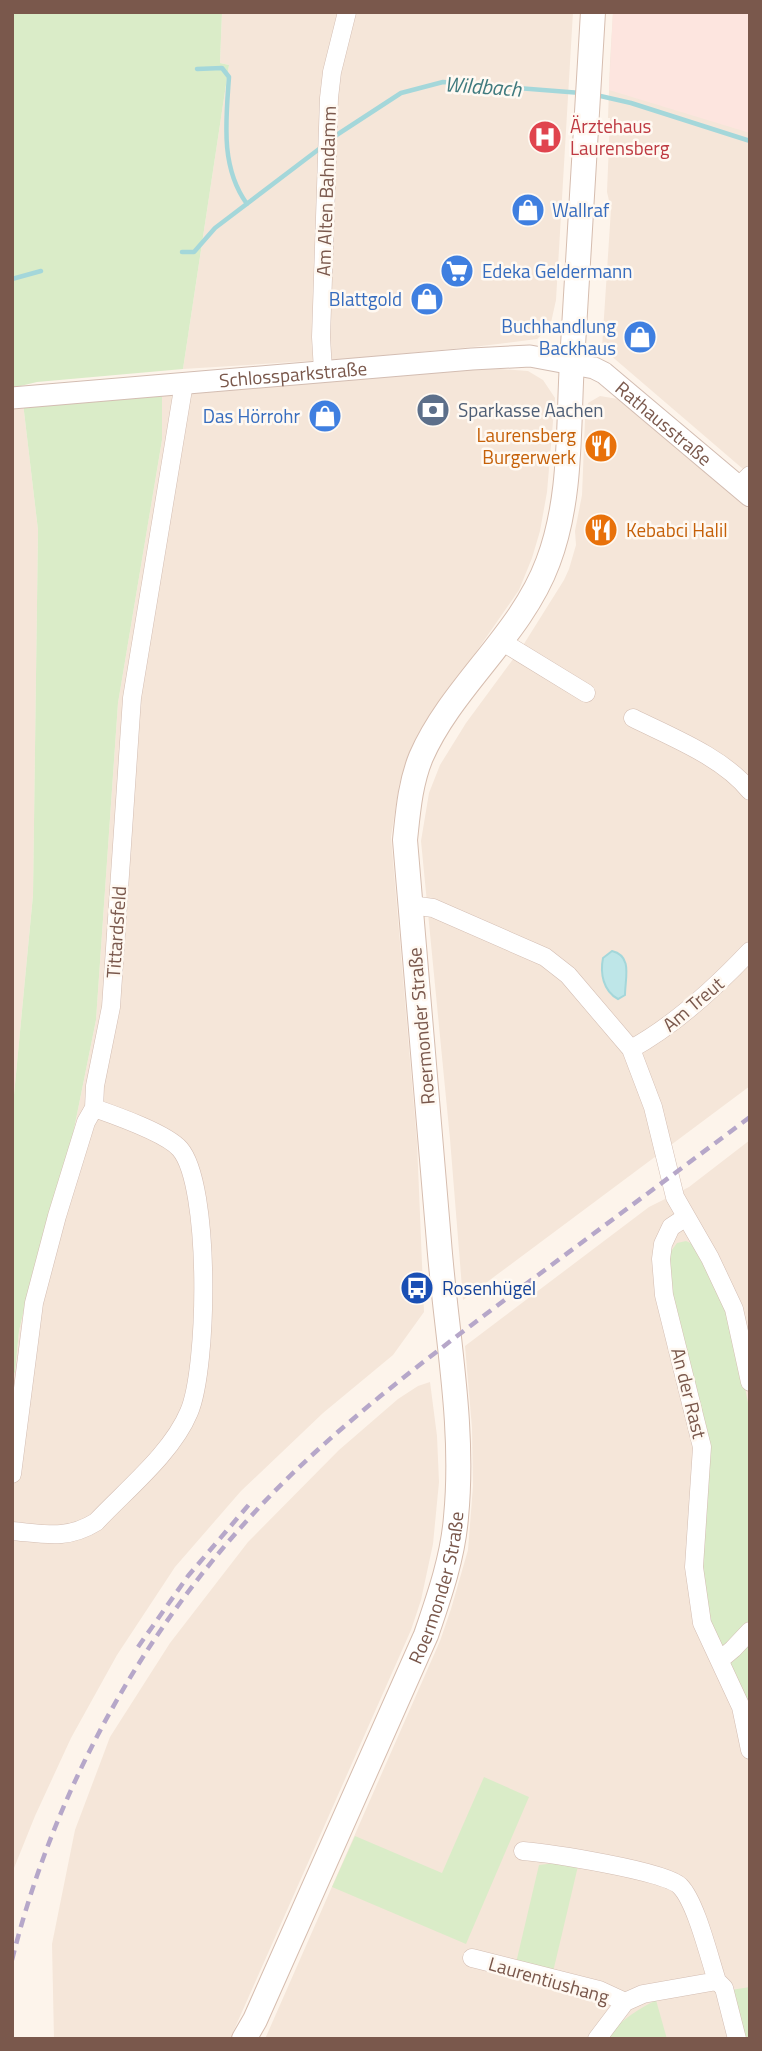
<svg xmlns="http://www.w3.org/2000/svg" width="762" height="2051" font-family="'Titillium Web',sans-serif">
<rect width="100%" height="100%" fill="#fdf4eb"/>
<!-- residential -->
<path fill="#f5e6d9" d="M222,12H573L556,300L550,327L537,339L473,347L357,358L183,369L229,65L220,63Z
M613,12H750V475L602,348L611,209L607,192L610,118H608L610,62Z
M474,367L528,371L543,380L555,398L547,492L540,531L532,558L519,590L422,730L409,753L399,785L391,837L417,1142L424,1312L393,1355L323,1413L241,1491L175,1567L117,1655L71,1738L35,1816L12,1873V1377L15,1372L19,1331L30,1284L50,1224L73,1134L96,1020L118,703L162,440V391Z
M600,396L618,399L750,510V1086L463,1300L450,1139L421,841L429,793L440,765L466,723L522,647L564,580L569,569L576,545L575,531L582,495L585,420L588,403Z
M23,403L38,530L33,895L12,1116V406Z
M750,1140V2039H265L440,1641L451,1609L468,1550L473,1486L472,1428L465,1346L649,1207L689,1187Z
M430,1382L437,1436L439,1482L433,1544L421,1600L411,1630L230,2039H54L52,1944L75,1830L110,1737L170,1643L248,1542L339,1450L398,1399L418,1386Z"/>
<!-- commercial -->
<path fill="#fde5df" d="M613,12H750V133L609,90Z"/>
<!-- green -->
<path fill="#daecc8" d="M12,12H222L220,63L229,65L183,369L37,382L12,388Z
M162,391V440L118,703L96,1020L73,1134L50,1224L30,1284L19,1331L15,1372L12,1377V1116L33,895L38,530L23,403Z
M686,1241L695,1245L730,1312L750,1413V1724L711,1623L703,1567L710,1444L683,1347L673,1295L669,1254L677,1243Z
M484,1777L529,1797L466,1944L332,1887L355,1836L442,1873Z
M563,1862L578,1866L553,1972L516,1963L539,1865Z
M750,1987V2039H743L731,1990Z
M656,2000L667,2039H606C619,2021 637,2010 656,2000Z"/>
<!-- water -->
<path fill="#bee6e8" stroke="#a4d7da" stroke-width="2" d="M612,951C633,956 625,978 625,995L618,999C603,991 600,973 603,958Z"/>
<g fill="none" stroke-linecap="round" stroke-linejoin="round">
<!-- stream -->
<path stroke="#a4d7da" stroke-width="4.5" d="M197,69L222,68L229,77C226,120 220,167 247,204
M596,95L631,103L750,141
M332,138L401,93L443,82L581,93
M182,252H194L215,228L323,146
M12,279L41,271"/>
<defs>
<path id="minor" d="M323,371L321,337L329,98L332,72L347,12
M739,486L750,475
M501,641L586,693
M633,718C671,737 723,757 750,791
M411,905L433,908L545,957L568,975L631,1049L653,1107L675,1197L710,1258L734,1309L750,1382
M631,1049C675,1025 715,988 750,951
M686,1217L671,1227L663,1244L661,1259L664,1295L702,1447L694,1567L702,1623L741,1707L750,1750
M12,1474L34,1303L57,1216L86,1122L94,1108L95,1086L111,1007L132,698L184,383
M12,1531C45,1534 67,1540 96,1522C127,1489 172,1453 189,1412C208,1368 211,1185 180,1149C166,1133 114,1115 94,1108
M720,1660L733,1649L750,1631
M523,1851C548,1853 666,1871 680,1886C696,1902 709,1957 717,1981L643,1994L625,2002L597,2039
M472,1958L599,1990L625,2002
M717,1981L724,1988L737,2039"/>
<g id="tertiary">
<path id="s1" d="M12,398L472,359L530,356L594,368L604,373L750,496"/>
</g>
<g id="secondary">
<path id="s2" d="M244,2039L255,2020L426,1635C439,1597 453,1557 456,1517C465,1425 446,1333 439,1242C428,1108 416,974 405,840C408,812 410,784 421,757C452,686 521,635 548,562C572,499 568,428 572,362C578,245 587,129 593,12"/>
</g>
</defs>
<!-- minor casing -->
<use href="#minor" stroke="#d3bdb2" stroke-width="19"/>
<!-- tertiary casing -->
<use href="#tertiary" stroke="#d3bdb2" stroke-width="23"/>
<!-- secondary casing -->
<use href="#secondary" stroke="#d6bdaf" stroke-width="26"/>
<!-- minor -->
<use href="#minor" stroke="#fff" stroke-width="18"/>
<!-- tertiary -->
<use href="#tertiary" stroke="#fff" stroke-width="21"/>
<!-- secondary -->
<use href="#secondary" stroke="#fff" stroke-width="24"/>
<!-- rail -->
<path stroke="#b6a7c9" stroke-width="4.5" stroke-dasharray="10 7" stroke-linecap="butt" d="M138,1647L188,1576L252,1501
M12,1960C55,1787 146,1624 270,1496C336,1428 411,1371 486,1314C574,1248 662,1183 750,1117"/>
</g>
<!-- icons -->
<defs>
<symbol id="hospital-disc" viewBox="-11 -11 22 22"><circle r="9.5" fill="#e0444e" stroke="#fff9f2"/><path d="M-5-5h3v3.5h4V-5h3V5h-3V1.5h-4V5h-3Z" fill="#fff"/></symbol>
<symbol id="shop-disc" viewBox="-11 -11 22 22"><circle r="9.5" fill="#3f7fe0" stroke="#fff9f2"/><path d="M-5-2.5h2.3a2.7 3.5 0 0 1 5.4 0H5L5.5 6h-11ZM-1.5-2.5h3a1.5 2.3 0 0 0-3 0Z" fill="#fff"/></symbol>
<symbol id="supermarket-disc" viewBox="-11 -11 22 22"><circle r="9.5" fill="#3f7fe0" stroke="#fff9f2"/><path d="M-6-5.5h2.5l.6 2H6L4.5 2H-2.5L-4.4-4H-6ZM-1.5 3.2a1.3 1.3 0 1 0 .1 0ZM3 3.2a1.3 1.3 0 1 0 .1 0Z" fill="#fff"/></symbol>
<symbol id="bank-disc" viewBox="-11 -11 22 22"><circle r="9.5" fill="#5c6f8a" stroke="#fff9f2"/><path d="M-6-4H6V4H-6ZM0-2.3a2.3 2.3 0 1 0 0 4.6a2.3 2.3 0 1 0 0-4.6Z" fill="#fff"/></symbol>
<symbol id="restaurant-disc" viewBox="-11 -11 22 22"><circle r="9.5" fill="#e8710a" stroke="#fff9f2"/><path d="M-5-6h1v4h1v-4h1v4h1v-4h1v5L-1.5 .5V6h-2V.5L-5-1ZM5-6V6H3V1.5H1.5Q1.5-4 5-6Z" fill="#fff"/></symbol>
<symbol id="bus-disc" viewBox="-11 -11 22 22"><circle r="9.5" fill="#1a4fb4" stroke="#fff9f2"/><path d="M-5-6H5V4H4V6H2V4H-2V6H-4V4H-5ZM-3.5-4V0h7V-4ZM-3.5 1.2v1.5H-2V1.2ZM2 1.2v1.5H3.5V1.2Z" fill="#fff"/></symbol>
</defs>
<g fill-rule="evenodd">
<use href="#hospital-disc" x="526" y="118" width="38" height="38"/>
<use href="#shop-disc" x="509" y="191" width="38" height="38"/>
<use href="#supermarket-disc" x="438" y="252" width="38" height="38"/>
<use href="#shop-disc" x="408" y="280" width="38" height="38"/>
<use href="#shop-disc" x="621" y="318" width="38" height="38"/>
<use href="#bank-disc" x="414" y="391" width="38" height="38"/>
<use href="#shop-disc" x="306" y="397" width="38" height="38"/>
<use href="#restaurant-disc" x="582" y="427" width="38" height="38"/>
<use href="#restaurant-disc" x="582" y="511" width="38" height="38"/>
<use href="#bus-disc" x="398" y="1269" width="38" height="38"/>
</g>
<g text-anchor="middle" stroke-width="5" stroke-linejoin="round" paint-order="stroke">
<!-- health labels -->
<g font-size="19" fill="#be3a42" stroke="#fff9f2" text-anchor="start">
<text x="570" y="133">Ärztehaus<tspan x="570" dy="22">Laurensberg</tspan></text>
</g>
<!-- street labels -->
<g font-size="19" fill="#7a584c" stroke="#fff9f2">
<text transform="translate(326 191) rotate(-88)" y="7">Am Alten Bahndamm</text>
<text dy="7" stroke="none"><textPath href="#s1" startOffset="282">Schlossparkstraße</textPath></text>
<text dy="7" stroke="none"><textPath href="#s1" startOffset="674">Rathausstraße</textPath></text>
<text transform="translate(116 932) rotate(-86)" y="7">Tittardsfeld</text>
<text transform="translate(693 1004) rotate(-40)" y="7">Am Treut</text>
<text transform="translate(421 1026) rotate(-95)" y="7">Roermonder Straße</text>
<text transform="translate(689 1393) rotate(76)" y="7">An der Rast</text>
<text dy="7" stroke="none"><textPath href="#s2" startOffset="492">Roermonder Straße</textPath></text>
<text transform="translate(549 1980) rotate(16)" y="7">Laurentiushang</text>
</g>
<!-- shop labels -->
<g font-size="19" fill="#366cbe" stroke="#fff9f2" text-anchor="end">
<text x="552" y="217" text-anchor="start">Wallraf</text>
<text x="482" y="278" text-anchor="start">Edeka Geldermann</text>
<text x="402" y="306">Blattgold</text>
<text x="616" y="333">Buchhandlung<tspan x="616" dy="22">Backhaus</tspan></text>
<text x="300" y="423">Das Hörrohr</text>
</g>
<!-- service labels -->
<g font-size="19" fill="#4e5e75" stroke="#fff9f2" text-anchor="start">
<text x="458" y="417">Sparkasse Aachen</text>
</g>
<!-- food labels -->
<g font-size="19" fill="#c56008" stroke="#fff9f2" text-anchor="end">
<text x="576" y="442">Laurensberg<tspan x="576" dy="22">Burgerwerk</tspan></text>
<text x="626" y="537" text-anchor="start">Kebabci Halil</text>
</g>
<!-- transit labels -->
<g font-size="19" fill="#164399" stroke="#fff9f2" text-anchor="start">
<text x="442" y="1295">Rosenhügel</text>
</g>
<!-- water labels -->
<g font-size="21" font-style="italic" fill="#3f7a7e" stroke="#fff9f2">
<text transform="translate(483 87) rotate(4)" y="7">Wildbach</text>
</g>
</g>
<!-- border -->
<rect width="762" height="2051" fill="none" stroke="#7a584c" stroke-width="28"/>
</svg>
